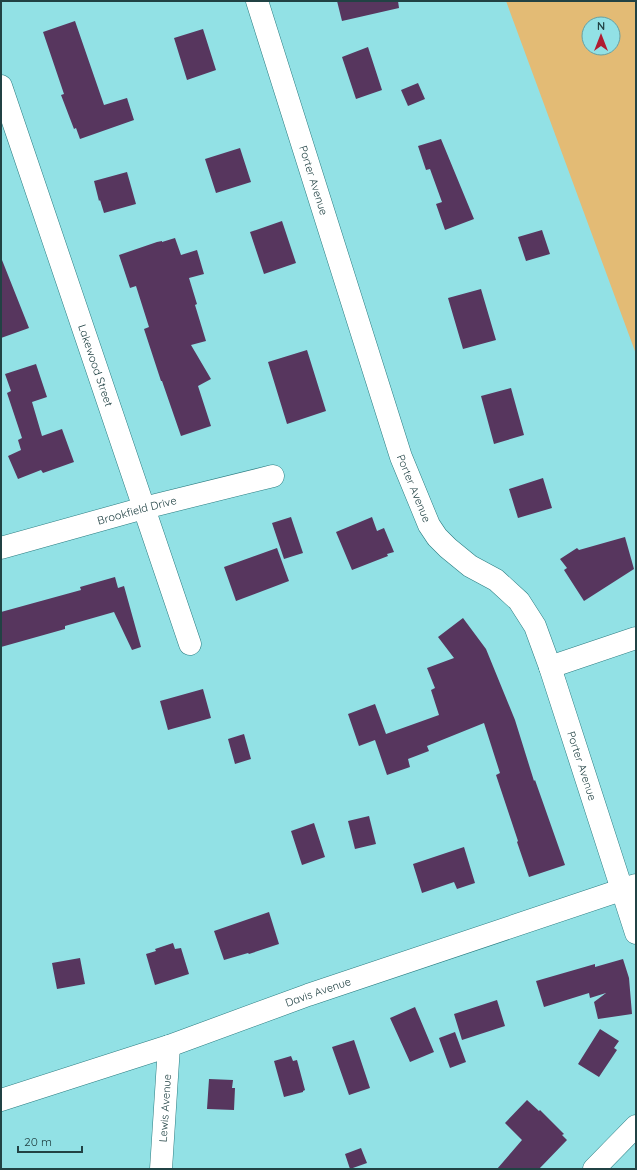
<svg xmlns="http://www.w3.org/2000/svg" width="637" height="1170" font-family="Quicksand,sans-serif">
<rect width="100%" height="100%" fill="#92e1e5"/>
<!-- green -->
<path fill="#e3bb75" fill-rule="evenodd" d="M506,1H636V354ZM589,24H613V48H589Z"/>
<!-- building -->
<path fill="#57365e" d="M337,1H398L399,8L342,21Z
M75,21L104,105L127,98L134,120L80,139L76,128L74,129L61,95L64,94L43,32Z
M203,29L216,70L187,80L174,38Z
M368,47L382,90L356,99L342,57Z
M418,83L425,99L408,106L401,90Z
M441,139L474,219L445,230L436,204L442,202L430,169L426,170L418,146Z
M240,148L251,182L216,193L205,159Z
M127,172L136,204L104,213L100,200L99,201L94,181Z
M282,221L296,263L264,274L250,232Z
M542,230L550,254L526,261L518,237Z
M175,238L181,255L197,250L204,274L189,278L197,304L195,305L206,341L191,345L211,379L198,386L211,426L181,436L162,381H161L144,329L149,327L136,286L130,288L119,255L157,242L162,241V242Z
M1,260H2L29,328L1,338Z
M481,289L496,340L463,349L448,298Z
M307,350L326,411L287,424L268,362Z
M36,364L47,397L32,402L42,436L62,429L74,462L43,473L41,470L18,479L8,456L21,450L18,440L22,438L7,393L11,391L5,374Z
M511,388L524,435L494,444L481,396Z
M543,478L552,508L518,518L509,489Z
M291,517L303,553L284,559L272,523Z
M372,517L377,531L384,528L394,552L387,554L388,556L352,570L336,532Z
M625,537L634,569L584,601L564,570L567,568L560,559L577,548L579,550Z
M277,548L289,581L236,601L224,567Z
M115,577L118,588L124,586L141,647L132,650L114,612L65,626V629L1,647V612L81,590L80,587Z
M463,618L486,649L515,720L534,781L535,780L565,865L529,877L517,842L518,841L496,775L500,773L484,723L427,746L429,751L408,759L410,767L387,775L375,740L359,746L348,714L375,704L386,734L439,715L431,690L435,688L427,668L454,658L438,637Z
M203,689L211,718L168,730L160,701Z
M244,734L251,759L235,764L228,739Z
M369,816L376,844L355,849L348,821Z
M314,823L325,857L302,865L291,831Z
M464,847L475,883L457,889L454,882L422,893L413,864Z
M269,912L279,944L249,954L248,953L224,960L214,931Z
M173,943L175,949L181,948L189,974L155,985L146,954L156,951L155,949Z
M80,958L85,984L57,989L52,963Z
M623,959L629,978L632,1014L598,1019L594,1002L606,993L590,998L589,993L544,1007L536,981L595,964V967Z
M497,1000L505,1026L462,1040L454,1014Z
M415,1007L434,1052L410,1062L390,1018Z
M600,1029L619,1041L614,1048L617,1050L599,1077L578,1064Z
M455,1032L466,1062L450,1068L439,1038Z
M354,1040L370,1088L349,1095L332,1047Z
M291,1056L293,1061L297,1060L305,1090L303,1091V1092L284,1097L274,1061Z
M209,1079L233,1080L232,1088H235L234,1110L207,1109Z
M527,1100L539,1111L540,1110L564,1134L562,1135L567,1140L539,1169H497L522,1140L505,1123Z
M361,1148L367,1163L350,1169L345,1154Z"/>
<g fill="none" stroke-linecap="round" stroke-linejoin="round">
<defs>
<g id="minor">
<path id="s1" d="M257,1L401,457L429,525L437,537L448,548L470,566L496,580L519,601L535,626L550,667L636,933"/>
<path id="s2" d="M1,86L190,644"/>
<path id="s3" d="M1,548L144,508L273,476"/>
<path d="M550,667L636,638"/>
<path id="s4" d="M1,1100L169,1046L308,995L636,885"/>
<path id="s5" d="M161,1169L169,1046"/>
<path d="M594,1169L636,1126"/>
</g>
</defs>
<!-- minor casing -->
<use href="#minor" stroke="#2a7c81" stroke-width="23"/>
<!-- minor -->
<use href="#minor" stroke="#fff" stroke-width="22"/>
</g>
<g text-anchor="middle" stroke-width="4" stroke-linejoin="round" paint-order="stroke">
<!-- street labels -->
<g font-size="11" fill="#214244" stroke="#92e1e5">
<text dy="4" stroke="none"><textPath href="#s1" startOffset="188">Porter Avenue</textPath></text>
<text dy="4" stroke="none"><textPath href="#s2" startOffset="295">Lakewood Street</textPath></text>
<text dy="4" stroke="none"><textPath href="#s1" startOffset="512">Porter Avenue</textPath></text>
<text dy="4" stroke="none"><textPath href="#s3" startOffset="141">Brookfield Drive</textPath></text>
<text dy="4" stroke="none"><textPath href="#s1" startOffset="848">Porter Avenue</textPath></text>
<text dy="4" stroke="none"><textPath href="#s4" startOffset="335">Davis Avenue</textPath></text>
<text dy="4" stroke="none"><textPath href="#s5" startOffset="61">Lewis Avenue</textPath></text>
</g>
</g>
<!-- border -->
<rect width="637" height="1170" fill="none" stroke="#214244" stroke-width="4"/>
<!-- north arrow -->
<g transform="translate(601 36)"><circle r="19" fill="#92e1e5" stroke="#65a1a5"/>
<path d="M0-3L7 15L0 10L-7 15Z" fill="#b01c31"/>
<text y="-6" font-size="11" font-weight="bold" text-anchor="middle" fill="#214244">N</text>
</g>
<!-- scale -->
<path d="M18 1146v6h64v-6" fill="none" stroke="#214244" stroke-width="2"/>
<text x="24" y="1146" font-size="12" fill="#214244" stroke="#92e1e5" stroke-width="3" paint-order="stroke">20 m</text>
</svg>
